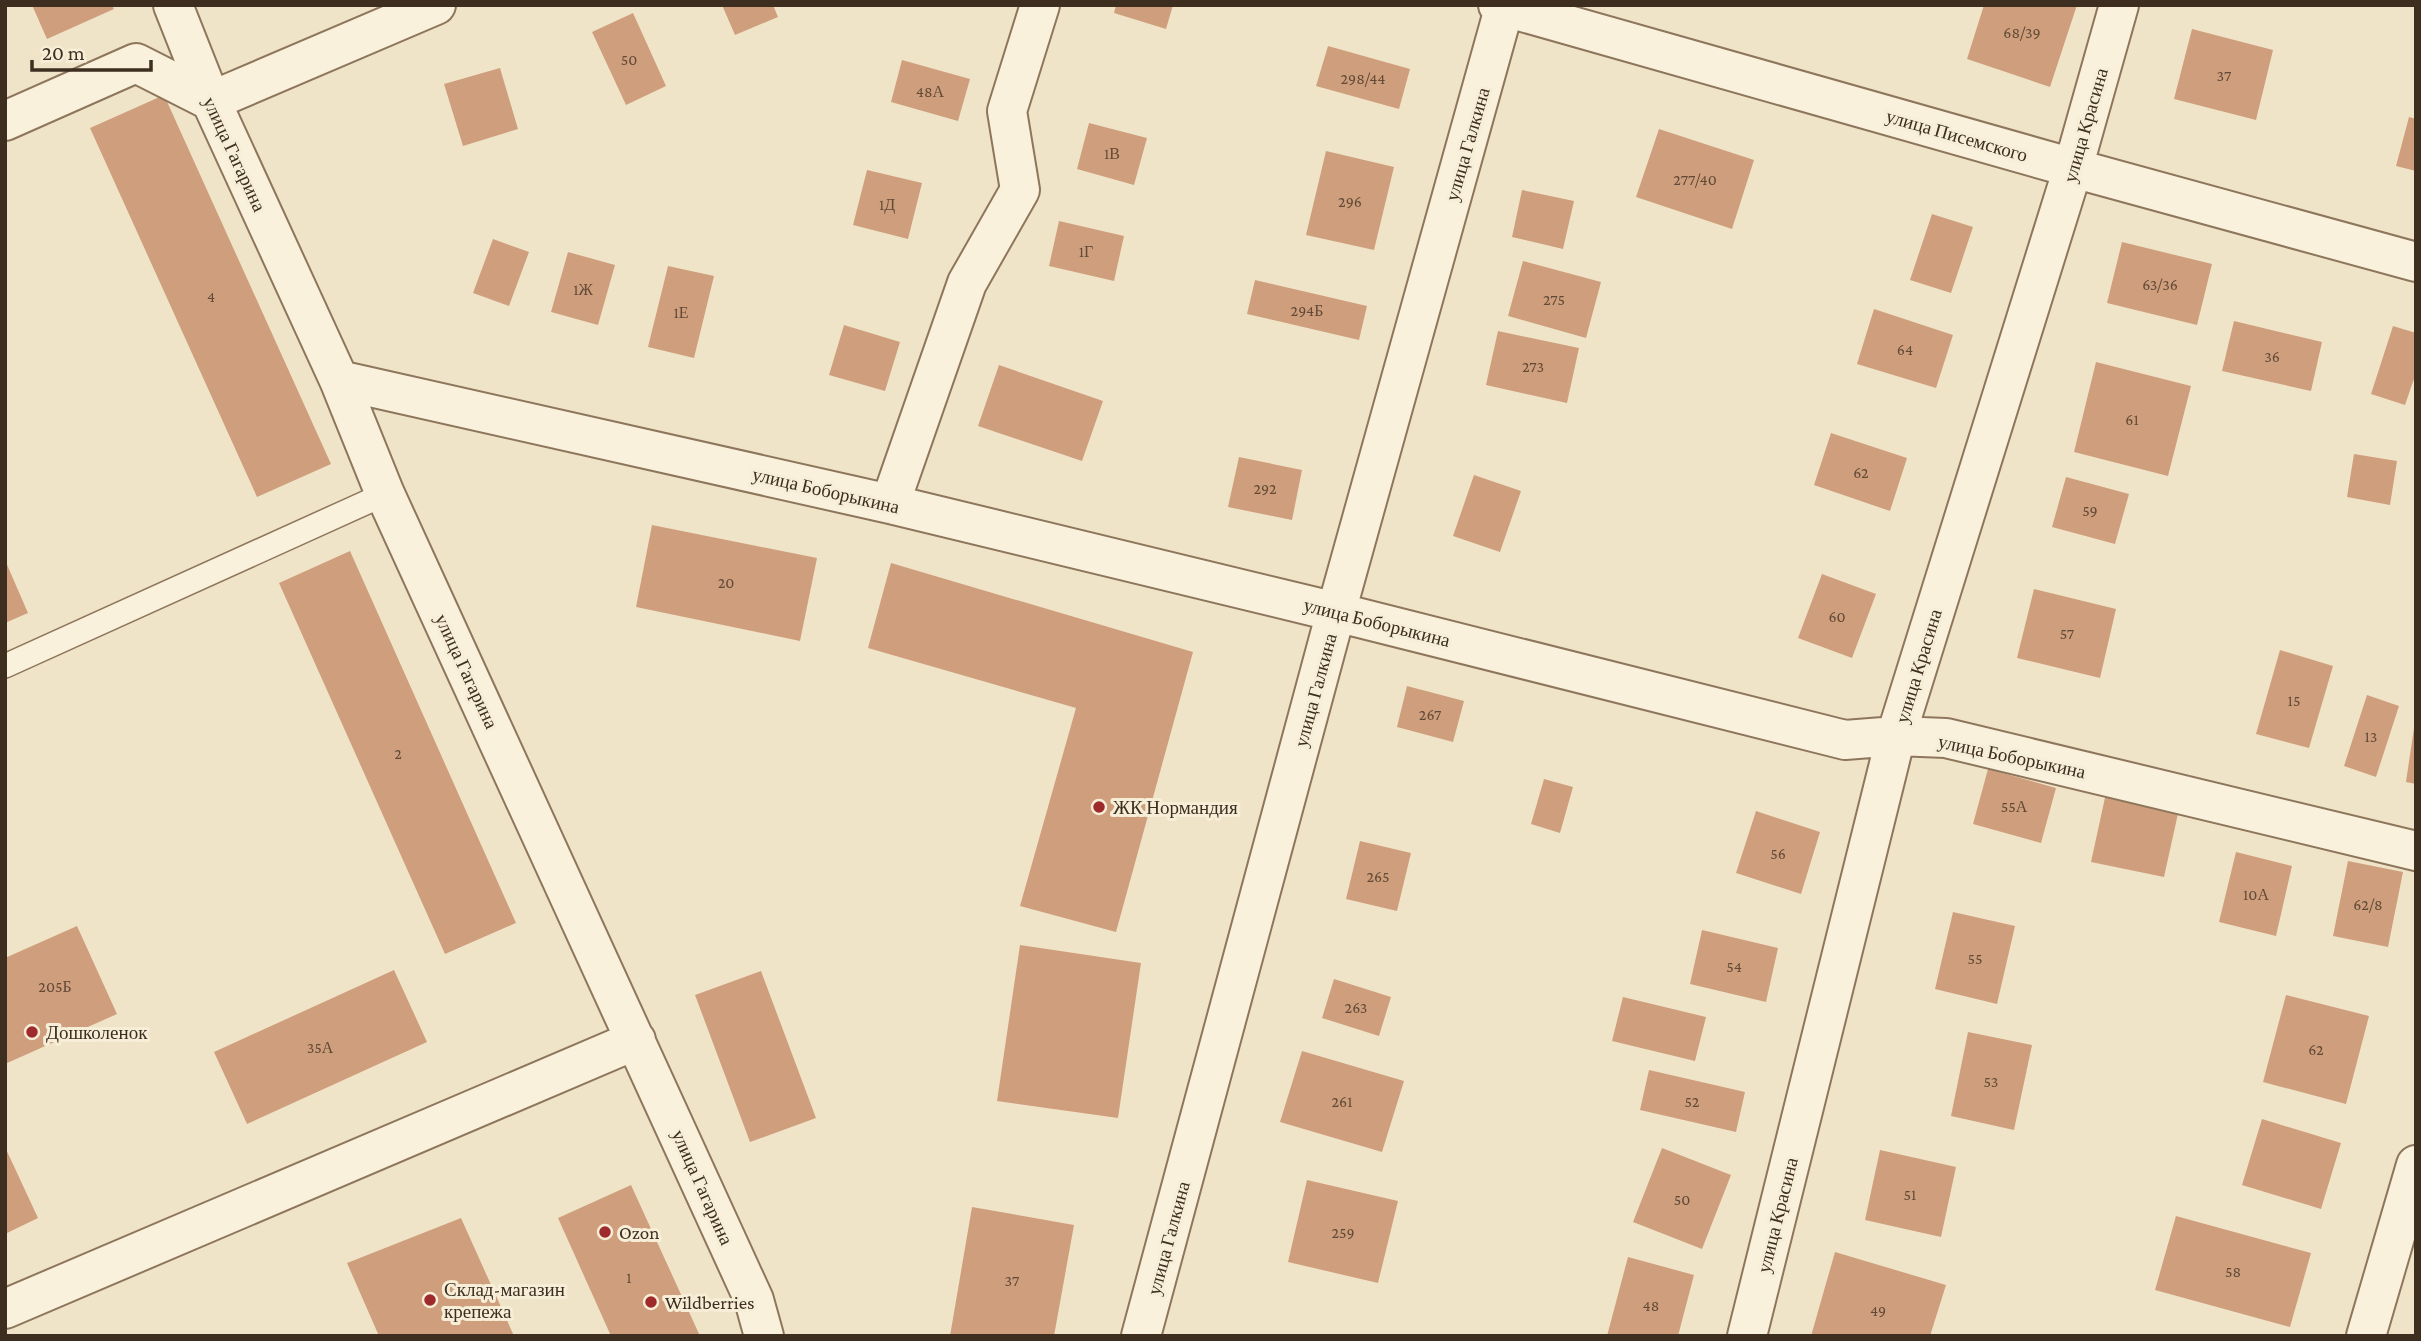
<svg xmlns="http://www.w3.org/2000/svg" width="2421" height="1341" font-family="'Crimson Pro',serif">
<rect width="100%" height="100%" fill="#f0e4c8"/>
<!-- building -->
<path fill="#cf9f7d" d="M32,5H112L114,9L47,39Z
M722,5H773L778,17L735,35Z
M1116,5H1173L1166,29L1114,13Z
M1984,5H2077L2050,87L1967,59Z
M633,13L666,86L626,105L592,32Z
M2192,29L2273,50L2256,120L2174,99Z
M1328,46L1410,69L1399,109L1316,86Z
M902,60L970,79L958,121L891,102Z
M500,68L518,129L463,146L444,84Z
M164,95L331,464L257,497L90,128Z
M2409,117L2416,119V171L2396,166Z
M1089,123L1147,138L1134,185L1077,169Z
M1659,129L1754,160L1732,229L1636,197Z
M1326,151L1394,167L1374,250L1306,235Z
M867,170L922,183L908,239L853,225Z
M1522,190L1574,201L1563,249L1512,237Z
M1932,214L1973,227L1951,293L1910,280Z
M1059,221L1124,236L1114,281L1049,266Z
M493,239L529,252L509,306L473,293Z
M2122,242L2212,264L2197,325L2107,303Z
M568,252L615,265L598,325L551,312Z
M1523,261L1601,282L1586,338L1508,316Z
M668,266L714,276L694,358L648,347Z
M1255,280L1367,306L1359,340L1247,314Z
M1874,309L1953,335L1936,388L1857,364Z
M2234,321L2322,342L2311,391L2222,371Z
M844,325L900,342L885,391L829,375Z
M2393,326L2416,333V373L2405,405L2371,394Z
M1498,331L1579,348L1567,403L1486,385Z
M2096,362L2191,386L2168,476L2074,452Z
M999,365L1103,401L1082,461L978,426Z
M1831,433L1907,458L1890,511L1814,485Z
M2354,454L2397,461L2390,505L2347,497Z
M1239,457L1302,470L1292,520L1228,507Z
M1474,475L1521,491L1500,552L1453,536Z
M2066,477L2129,494L2115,544L2052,527Z
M652,525L817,558L800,641L636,607Z
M350,551L516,923L445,954L279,583Z
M5,560L28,613L5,623Z
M891,563L1193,652L1116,932L1020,906L1076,708L868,648Z
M1822,574L1876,594L1852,658L1798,638Z
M2034,589L2116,609L2100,678L2017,658Z
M2280,650L2333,666L2309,748L2256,734Z
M1407,686L1464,701L1453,742L1397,727Z
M2367,695L2399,706L2376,777L2344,766Z
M2414,728L2416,729V784L2406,782Z
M1988,769L2056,788L2041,843L1973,824Z
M1544,779L1573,787L1560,833L1531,824Z
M2106,793L2179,809L2164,877L2091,862Z
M1756,811L1820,832L1801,894L1736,873Z
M1360,841L1411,853L1397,911L1346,899Z
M2236,852L2292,866L2276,936L2219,922Z
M2348,861L2403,872L2388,947L2333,936Z
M1953,912L2015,926L1997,1004L1935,989Z
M77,926L117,1014L5,1064V958Z
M1702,930L1778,948L1766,1002L1690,984Z
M1020,945L1141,963L1118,1118L997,1101Z
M394,970L427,1042L247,1124L214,1052Z
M761,971L816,1118L750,1142L695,995Z
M1334,979L1391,997L1379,1036L1322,1018Z
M2286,995L2369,1016L2346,1104L2263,1082Z
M1623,997L1706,1017L1695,1061L1612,1041Z
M1968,1032L2032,1045L2014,1130L1951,1116Z
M1302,1051L1404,1081L1382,1152L1280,1122Z
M1649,1070L1745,1092L1736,1132L1640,1110Z
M2262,1119L2341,1143L2321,1209L2242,1185Z
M5,1147L38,1218L5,1234Z
M1662,1148L1731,1175L1702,1249L1633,1222Z
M1880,1150L1956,1167L1941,1237L1865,1220Z
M1307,1180L1398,1201L1378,1283L1288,1262Z
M631,1185L700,1336H611L558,1218Z
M972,1207L1074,1225L1054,1336H950Z
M2176,1216L2311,1253L2290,1327L2155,1290Z
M461,1218L514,1336H379L347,1263Z
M1835,1252L1946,1285L1930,1336H1811Z
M1628,1257L1694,1275L1678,1336H1607Z"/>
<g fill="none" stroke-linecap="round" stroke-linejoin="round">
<defs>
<path id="lane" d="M5,666L385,494"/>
<path id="street" d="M173,5L211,101L339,380L385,494L754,1300L764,1336
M1498,5L2073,168L2416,262
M5,121L136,63L211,101L436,5
M339,380L890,504L1336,612L1845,740L1896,736L1946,738L2416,851
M890,504L967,283L1020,190L1007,111L1040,5
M5,1309L636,1040
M1141,1336L1336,612L1505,5
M1747,1336L1896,736L2073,168L2119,5
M2366,1336L2416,1165"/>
</defs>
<!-- lane casing -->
<use href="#lane" stroke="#8d765c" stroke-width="26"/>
<!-- street casing -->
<use href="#street" stroke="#8d765c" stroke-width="42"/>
<!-- lane -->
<use href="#lane" stroke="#faf1dc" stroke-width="23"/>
<!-- street -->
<use href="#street" stroke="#faf1dc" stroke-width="38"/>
</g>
<!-- markers -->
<g fill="#9e2a2b" stroke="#f7eed8" stroke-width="2.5">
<circle cx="1099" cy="807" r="7"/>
<circle cx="32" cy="1032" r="7"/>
<circle cx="605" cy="1232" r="7"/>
<circle cx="430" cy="1300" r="7"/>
<circle cx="651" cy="1302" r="7"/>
</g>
<g text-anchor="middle" stroke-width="6" stroke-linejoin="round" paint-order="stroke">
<!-- number labels -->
<g font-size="16" fill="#624a37">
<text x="2022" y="38">68/39</text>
<text x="629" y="65">50</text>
<text x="2224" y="81">37</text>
<text x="1363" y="84">298/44</text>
<text x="930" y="97">48А</text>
<text x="1112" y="159">1В</text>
<text x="1695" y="185">277/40</text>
<text x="1350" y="207">296</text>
<text x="887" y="210">1Д</text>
<text x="1086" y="257">1Г</text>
<text x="2160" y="290">63/36</text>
<text x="583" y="295">1Ж</text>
<text x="211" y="302">4</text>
<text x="1554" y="305">275</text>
<text x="1307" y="316">294Б</text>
<text x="681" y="318">1Е</text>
<text x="1905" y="355">64</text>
<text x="2272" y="362">36</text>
<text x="1533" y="372">273</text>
<text x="2132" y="425">61</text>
<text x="1861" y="478">62</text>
<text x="1265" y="494">292</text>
<text x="2090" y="516">59</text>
<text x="726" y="588">20</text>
<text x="1837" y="622">60</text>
<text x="2067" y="639">57</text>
<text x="2294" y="706">15</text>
<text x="1430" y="720">267</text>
<text x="2371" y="742">13</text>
<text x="398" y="759">2</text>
<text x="2014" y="812">55А</text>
<text x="1778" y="859">56</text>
<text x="1378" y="882">265</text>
<text x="2256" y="900">10А</text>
<text x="2368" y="910">62/8</text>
<text x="1975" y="964">55</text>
<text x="1734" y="972">54</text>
<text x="55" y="992">205Б</text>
<text x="1356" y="1013">263</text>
<text x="320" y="1053">35А</text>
<text x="2316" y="1055">62</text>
<text x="1991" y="1087">53</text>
<text x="1342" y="1107">261</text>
<text x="1692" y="1107">52</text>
<text x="1910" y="1200">51</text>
<text x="1682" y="1205">50</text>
<text x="1343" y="1238">259</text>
<text x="2233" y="1277">58</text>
<text x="629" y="1283">1</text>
<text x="1012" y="1286">37</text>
<text x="1651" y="1311">48</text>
<text x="1878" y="1316">49</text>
</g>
<!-- street labels -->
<g font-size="19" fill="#3d2e20" stroke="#f7eed8">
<text transform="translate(2085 125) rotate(-74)" y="7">улица Красина</text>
<text transform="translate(1957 135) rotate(16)" y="7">улица Писемского</text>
<text transform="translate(1467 144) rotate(-74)" y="7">улица Галкина</text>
<text transform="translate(235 154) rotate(65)" y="7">улица Гагарина</text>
<text transform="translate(826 490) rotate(13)" y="7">улица Боборыкина</text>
<text transform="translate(1377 622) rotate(14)" y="7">улица Боборыкина</text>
<text transform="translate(1918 666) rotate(-73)" y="7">улица Красина</text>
<text transform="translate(467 671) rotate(65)" y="7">улица Гагарина</text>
<text transform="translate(1315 690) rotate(-75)" y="7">улица Галкина</text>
<text transform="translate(2012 756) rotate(12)" y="7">улица Боборыкина</text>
<text transform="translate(703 1187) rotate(66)" y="7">улица Гагарина</text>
<text transform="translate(1777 1215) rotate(-76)" y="7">улица Красина</text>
<text transform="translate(1168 1238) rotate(-75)" y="7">улица Галкина</text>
</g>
<!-- poi labels -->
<g font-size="19" fill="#3d2e20" stroke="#f7eed8" text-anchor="start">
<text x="1113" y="814">ЖК Нормандия</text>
<text x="46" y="1039">Дошколенок</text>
<text x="619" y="1239">Ozon</text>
<text x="444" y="1296">Склад-магазин<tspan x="444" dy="22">крепежа</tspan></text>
<text x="665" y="1309">Wildberries</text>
</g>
</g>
<!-- border -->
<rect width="2421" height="1341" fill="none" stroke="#3d2e20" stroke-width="14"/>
<!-- scale -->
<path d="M32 60v10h119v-10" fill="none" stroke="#3d2e20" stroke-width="3.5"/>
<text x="42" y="60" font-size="21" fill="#3d2e20" stroke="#f7eed8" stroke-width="5" paint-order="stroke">20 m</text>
</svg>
